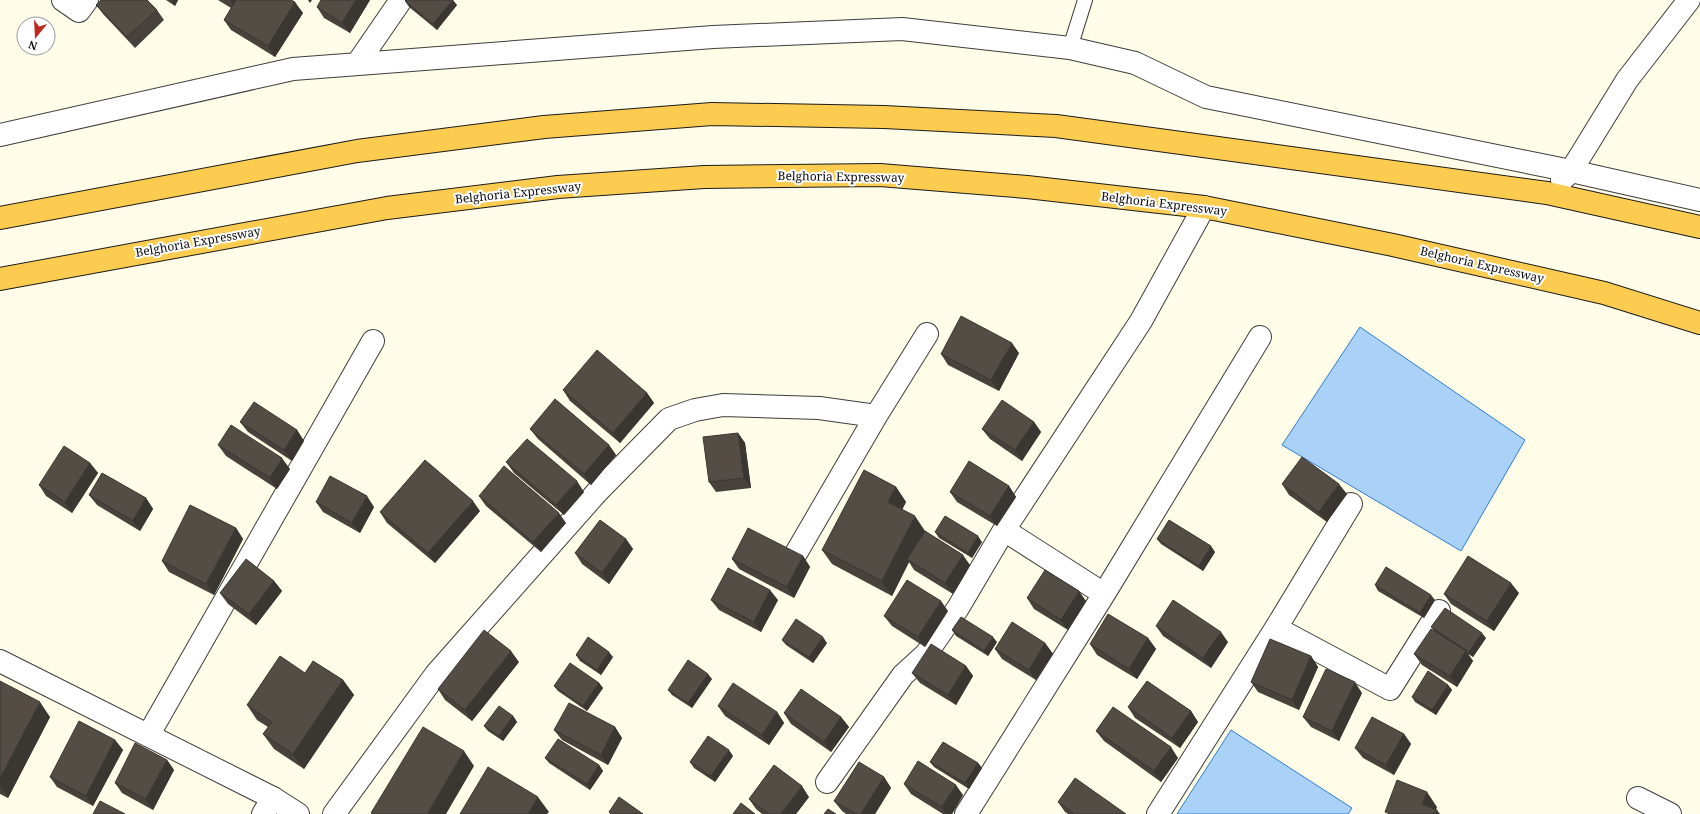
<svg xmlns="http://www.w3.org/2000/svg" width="1700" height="814" font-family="'Noto Serif',serif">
<rect width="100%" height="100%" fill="#fffde7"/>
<!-- water -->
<path fill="#aad2f8" stroke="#2e7dd2" d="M1360,327L1525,440L1461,551L1282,445Z
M1231,730L1352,808L1348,814H1177Z"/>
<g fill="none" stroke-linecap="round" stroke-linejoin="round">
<defs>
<path id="service" d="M1070,48L1085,0"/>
<path id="minor" d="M63,0L79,11L87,0
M357,64L401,0
M0,135L293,69L713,37L902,29L1070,48L1135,63L1206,97L1571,171L1700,200
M1562,180L1571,171L1627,80L1689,0
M1004,530L1104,594
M795,555L876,416
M1276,628L1390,689L1439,611
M149,734L373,341
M827,782L903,675L926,654L958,608L1004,530L1141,321L1204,207
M1638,798L1670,814
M263,814L273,798
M334,814L436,674L598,491L669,419L695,410L723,405L819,408L876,416L927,334
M966,814L1104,594L1260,337
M1158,814L1276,628L1351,504"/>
<path id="tertiary" d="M0,661L273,798L298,814"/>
<path id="trunk" d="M0,218L357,151L544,127L712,114L884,117L1056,126L1547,193L1700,227
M0,279L387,208L558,187L704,177L880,175L1027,187L1204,207L1393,245L1604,293L1700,323"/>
</defs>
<!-- service casing -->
<use href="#service" stroke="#3d3d3d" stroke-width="16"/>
<!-- minor casing -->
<use href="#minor" stroke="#3d3d3d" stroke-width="24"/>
<!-- tertiary casing -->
<use href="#tertiary" stroke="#3d3d3d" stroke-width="24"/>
<!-- trunk casing -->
<use href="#trunk" stroke="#1b1b1b" stroke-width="24"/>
<!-- service -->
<use href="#service" stroke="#fff" stroke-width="14"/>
<!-- minor -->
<use href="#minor" stroke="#fff" stroke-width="22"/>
<!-- tertiary -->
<use href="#tertiary" stroke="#fff" stroke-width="22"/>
<!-- trunk -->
<use href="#trunk" stroke="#fccc51" stroke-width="22"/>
</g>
<!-- wall -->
<path fill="#47423c" d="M166,0H178L175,6Z
M218,0H291L303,13L275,57L231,30L224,20L231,8Z
M370,0L350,33L324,18L317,7Z
M405,1L457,5L437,30L409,7Z
M96,5L157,10L164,20L135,48L104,15Z
M1019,353L999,391L948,365L941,354Z
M563,390L647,393L654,403L620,443L570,401Z
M240,422L297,430L304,441L292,461L248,432Z
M1034,422L1041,432L1022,461L990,439L982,429Z
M530,429L609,445L616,455L591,485L538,439Z
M738,433L745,443L751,488L716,492L709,482Z
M218,445L290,469L277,489L226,456Z
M506,462L584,492L564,515L514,473Z
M90,463L98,473L72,513L46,496L39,485Z
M1282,484L1347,494L1327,522L1289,495Z
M1009,486L1016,497L997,526L957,502L950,492Z
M896,487L906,502L902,510L925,531L970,565L953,594L914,570L909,562L892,596L832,564L822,550Z
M89,495L146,498L153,509L140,531L97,505Z
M479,496L566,523L541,552L486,506Z
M316,502L374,507L360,533L323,512Z
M480,511L435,563L387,523L380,512Z
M236,528L243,539L214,595L169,572L162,561Z
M935,532L982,542L972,558L939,538Z
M626,539L633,549L609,584L582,564L575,553Z
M1157,539L1215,552L1203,571L1161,544Z
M803,556L810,567L794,598L739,569L732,559Z
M274,581L282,591L256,625L228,604L220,593Z
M1375,585L1435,600L1424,618L1378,591Z
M1519,593L1494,631L1451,604L1444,594Z
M1027,598L1086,601L1068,630L1034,609Z
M711,600H778L761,632L719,610Z
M948,611L925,647L892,626L884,616Z
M1156,626L1228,642L1211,668L1163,636Z
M1431,627L1486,638L1473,657L1468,654L1473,661L1457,687L1422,665L1414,654L1434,631Z
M952,630L997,642L988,656L956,636Z
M1148,638L1156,649L1137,679L1097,655L1090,644Z
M782,640L827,643L813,663L786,645Z
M1045,643L1053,654L1036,680L1002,659L995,649Z
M576,655L613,657L601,675L580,661Z
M1311,656L1318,667L1299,710L1258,692L1251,682Z
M519,662L472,721L445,700L438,689Z
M966,666L973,676L956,705L920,683L912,673Z
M305,673L343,680L354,695L304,769L274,749L263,734L268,727L257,720L247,705Z
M712,679L692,708L672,695L668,690Z
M0,681L50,717L8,798L0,794Z
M599,683L603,688L587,711L558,691L554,686Z
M1448,685L1452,690L1436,715L1415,702L1412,697Z
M1362,693L1339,741L1311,727L1303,717Z
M718,706L777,712L784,723L769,745L725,716Z
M1128,707L1191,711L1198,722L1180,748L1135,718Z
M784,713L841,717L849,727L831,752L791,724Z
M513,716L517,722L503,741L488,731L484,726Z
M615,727L622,738L608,765L562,740L554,730Z
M1096,731L1178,758L1161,782L1104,741Z
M1404,734L1411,744L1394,775L1363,758L1355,748Z
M115,740L123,750L93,806L57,787L50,777Z
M733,756L715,782L694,768L690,762Z
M545,758L599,765L603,771L590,790L549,763Z
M167,760L174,770L153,810L122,793L115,783Z
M930,762L978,763L982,768L969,789L934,767Z
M884,777L891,788L875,814H846L842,811L834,801Z
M904,784L963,795L952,814H943L911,794Z
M809,797L796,814H762L756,809L749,799Z
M1058,802L1126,814H1068L1065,812Z"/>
<!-- shaded-wall -->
<path fill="#3a3631" d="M171,0H178L175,6Z
M230,0H244L237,11L230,1Z
M308,0H312L310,3Z
M356,0H370L350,33L342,23Z
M453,0L457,5L437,30L433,24Z
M295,2L303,13L275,57L268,46Z
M1012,343L1019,353L999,391L991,380Z
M647,393L654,403L620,443L613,433Z
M1034,422L1041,432L1022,461L1015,450Z
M297,430L304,441L292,461L284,450Z
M738,433L745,443L751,488L744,478Z
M609,445L616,455L591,485L584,474Z
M282,458L290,469L277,489L270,478Z
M90,463L98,473L72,513L65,502Z
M577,481L584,492L564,515L556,505Z
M1339,484L1347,494L1327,522L1319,512Z
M1009,486L1016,497L997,526L990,516Z
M896,487L906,502L898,517L888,502Z
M367,496L374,507L360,533L352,523Z
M146,498L153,509L140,531L133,521Z
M473,501L480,511L435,563L428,553Z
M559,513L566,523L541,552L533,542Z
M915,516L925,531L907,559L909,562L892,596L882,581Z
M236,528L243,539L214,595L206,584Z
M978,536L982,542L972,558L968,553Z
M626,539L633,549L609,584L602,573Z
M1211,546L1215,552L1203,571L1199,566Z
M963,555L970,565L953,594L945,583Z
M803,556L810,567L794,598L787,587Z
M274,581L282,591L256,625L249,614Z
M1511,583L1519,593L1494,631L1487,621Z
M770,590L778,600L761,632L754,622Z
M1079,591L1086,601L1068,630L1061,620Z
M1431,595L1435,600L1424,618L1420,613Z
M941,601L948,611L925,647L918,637Z
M1221,632L1228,642L1211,668L1203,658Z
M1482,633L1486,638L1473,657L1469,652Z
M823,637L827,643L813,663L809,657Z
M993,637L997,642L988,656L984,651Z
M1148,638L1156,649L1137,679L1129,669Z
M1045,643L1053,654L1036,680L1029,670Z
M511,651L519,662L472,721L465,710Z
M1466,651L1473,661L1457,687L1450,676Z
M609,652L613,657L601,675L597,670Z
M1311,656L1318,667L1299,710L1292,700Z
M966,666L973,676L956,705L948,695Z
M708,674L712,679L692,708L688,703Z
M343,680L354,695L304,769L293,754Z
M1355,682L1362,693L1339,741L1332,731Z
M599,683L603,688L587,711L583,706Z
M1448,685L1452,690L1436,715L1432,710Z
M40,702L50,717L8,798L0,786V779Z
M1191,711L1198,722L1180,748L1172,738Z
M777,712L784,723L769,745L762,735Z
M513,716L517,722L503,741L499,736Z
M841,717L849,727L831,752L824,742Z
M615,727L622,738L608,765L601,755Z
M1404,734L1411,744L1394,775L1386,765Z
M115,740L123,750L93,806L86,796Z
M1171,747L1178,758L1161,782L1154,771Z
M729,750L733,756L715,782L711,776Z
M464,751L474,766L446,814H427Z
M167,760L174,770L153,810L146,799Z
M978,763L982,768L969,789L965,783Z
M599,765L603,771L590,790L587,784Z
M884,777L891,788L875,814H861Z
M956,785L963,795L952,814H946L942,807Z
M802,786L809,797L796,814H781Z
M1427,792L1437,807L1434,814L1422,804Z
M538,797L549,812L547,814H528Z
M1437,810L1440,814H1435Z"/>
<!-- building -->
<path fill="#534d46" stroke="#3a3631" d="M101,0H147L157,10L127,37L96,5Z
M236,0H291L295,2L268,46L224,20Z
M321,0H356L342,23L317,7Z
M406,0H453L433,24L405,1Z
M961,316L1012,343L991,380L941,354Z
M597,350L647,393L613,433L563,390Z
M555,399L609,445L584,474L530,429Z
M1002,400L1034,422L1015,450L982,429Z
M254,402L297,430L284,450L240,422Z
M231,425L282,458L270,478L218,445Z
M738,433L744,478L709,482L703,437Z
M527,439L577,481L556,505L506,462Z
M64,446L90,463L65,502L39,485Z
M1302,457L1339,484L1319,512L1282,484Z
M425,460L473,501L428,553L380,512Z
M969,461L1009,486L990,516L950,492Z
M504,466L559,513L533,542L479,496Z
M864,470L896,487L888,502L915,516L882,581L822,550Z
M102,473L146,498L133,521L89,495Z
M330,476L367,496L352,523L316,502Z
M190,505L236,528L206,584L162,561Z
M945,516L978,536L968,553L935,532Z
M600,520L626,539L602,573L575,553Z
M1169,520L1211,546L1199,566L1157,539Z
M748,528L803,556L787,587L732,559Z
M925,531L963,555L945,583L907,559Z
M1468,556L1511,583L1487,621L1444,594Z
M246,559L274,581L249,614L220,593Z
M1386,567L1431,595L1420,613L1375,585Z
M728,568L770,590L754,622L711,600Z
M1045,570L1079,591L1061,620L1027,598Z
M907,580L941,601L918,637L884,616Z
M1173,600L1221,632L1203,658L1156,626Z
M1445,608L1482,633L1469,652L1431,627Z
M1108,614L1148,638L1129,669L1090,644Z
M961,617L993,637L984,651L952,630Z
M796,619L823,637L809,657L782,640Z
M1012,622L1045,643L1029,670L995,649Z
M1431,629L1466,651L1450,676L1414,654Z
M484,630L511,651L465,710L438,689Z
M588,637L609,652L597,670L576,655Z
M1270,639L1311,656L1292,700L1251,682Z
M931,644L966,666L948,695L912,673Z
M280,656L305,673L313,661L343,680L293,754L263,734L272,722L247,705Z
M688,660L708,674L688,703L668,690Z
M570,663L599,683L583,706L554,686Z
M1326,669L1355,682L1332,731L1303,717Z
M1428,671L1448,685L1432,710L1412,697Z
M0,681L40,702L0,779Z
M1147,681L1191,711L1172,738L1128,707Z
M733,683L777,712L762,735L718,706Z
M801,689L841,717L824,742L784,713Z
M569,703L615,727L601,755L554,730Z
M499,706L513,716L499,736L484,726Z
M1113,707L1171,747L1154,771L1096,731Z
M1372,717L1404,734L1386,765L1355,748Z
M79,721L115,740L86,796L50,777Z
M423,727L464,751L427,814H374L371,813Z
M708,736L729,750L711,776L690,762Z
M558,739L599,765L587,784L545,758Z
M943,742L978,763L965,783L930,762Z
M135,743L167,760L146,799L115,783Z
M918,761L956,785L942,807L904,784Z
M859,762L884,777L861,814H856L834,801Z
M774,765L802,786L781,814H769L749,799Z
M488,767L538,797L528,814H460Z
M1075,778L1126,814H1075L1058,802Z
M1397,780L1427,792L1422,804L1437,810L1435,814H1390L1385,812Z
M619,797L643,814H611L609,812Z
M100,801L125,814H93Z
M741,803L755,814H733Z
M828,809L836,814H824Z"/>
<g text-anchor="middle" stroke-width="4" stroke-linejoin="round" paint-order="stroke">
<!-- street labels -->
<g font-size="12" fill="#0a0a0a" stroke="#fff">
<text transform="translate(841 177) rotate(1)" y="4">Belghoria Expressway</text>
<text transform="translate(518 193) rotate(-6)" y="4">Belghoria Expressway</text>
<text transform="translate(1164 204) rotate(7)" y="4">Belghoria Expressway</text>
<text transform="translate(198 242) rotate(-10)" y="4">Belghoria Expressway</text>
<text transform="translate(1482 265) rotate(13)" y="4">Belghoria Expressway</text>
</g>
</g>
<!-- north arrow -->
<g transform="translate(36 36) rotate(198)"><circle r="19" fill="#ffffff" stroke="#9d9d9d"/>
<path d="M0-3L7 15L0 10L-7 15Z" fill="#be291e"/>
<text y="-6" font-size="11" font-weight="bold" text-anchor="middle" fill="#0a0a0a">N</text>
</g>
</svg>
